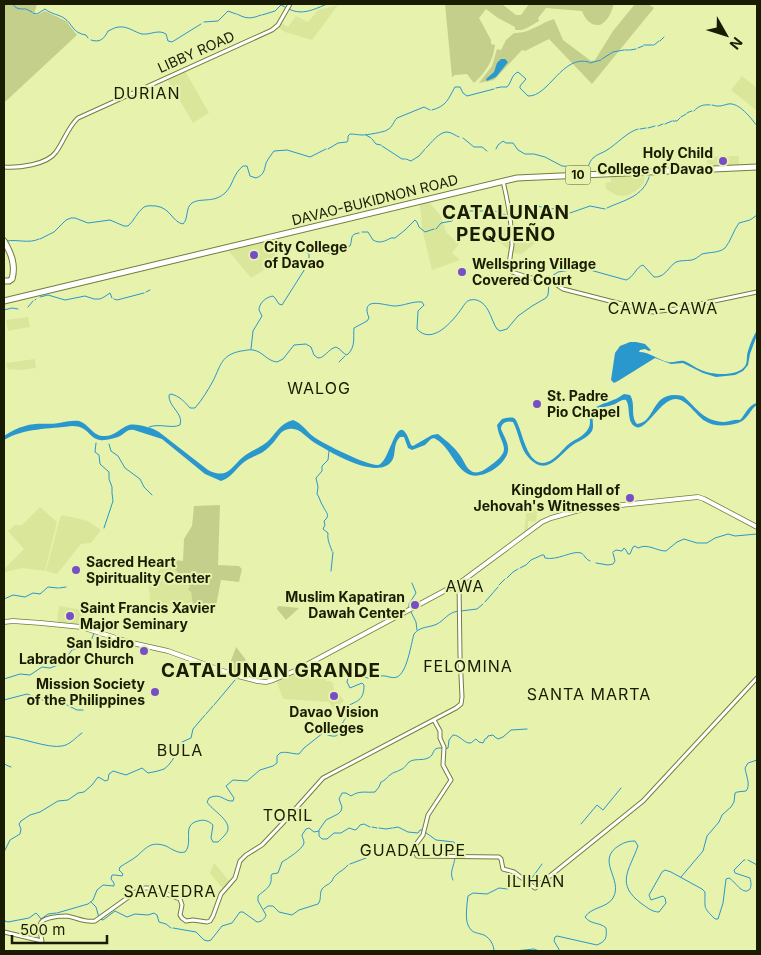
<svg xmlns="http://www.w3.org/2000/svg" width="761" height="955" font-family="Inter,sans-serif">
<rect width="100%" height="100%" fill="#e7f2ad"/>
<!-- built -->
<path fill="#dae79a" d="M338,5L312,40L285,32L278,27L281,23L288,27L296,16L308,22L318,10Z
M185,71L209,113L193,123L167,79Z
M742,76L757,88V111L731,90Z
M739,156V165L707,166V157Z
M645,174L644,182L642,186L634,192L629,195L623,196L616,195L606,189L605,183L611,182V176Z
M428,201L441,216L446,232L459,244L452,253L460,260L432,270L422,229L421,213L419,203Z
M545,226V229L539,240L522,254L513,253V229Z
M501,227L511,228V251L495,239L497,233L501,230Z
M269,240L279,261L251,278L228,250Z
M28,317L30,327L8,331L6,320Z
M35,359L36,368L21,370L8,369L6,363Z
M527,505L538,507L536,522L528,521V530L524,533Z
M40,507L57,522L45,571L22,568L5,572L4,569L24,549L8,531L15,525H22Z
M62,515L88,521L101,530L91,543L81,544L57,574L46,571L60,518Z
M169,562L190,587L193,602L151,609L148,580Z
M59,606L83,610L82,626L57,623Z
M305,668L306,670H308L310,672L324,670L326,681H331V683H333L334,690H336L344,701L334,709L329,702L283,699L277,682Z
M214,863L231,883L224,890L210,873Z"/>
<!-- green -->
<path fill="#c4cf8b" d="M4,4H37L34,14L37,15L45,11L66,21L77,35L6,101H4Z
M445,4H502L516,15H521L529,4H614C611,13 608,21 600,25C590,26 585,19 582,11L546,8L538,18L539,21L527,28L522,30H515V27L498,18L486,9L479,18L491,40V44L495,45C493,61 486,72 474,83L467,74L455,75L452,77Z
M635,4H648L654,8L592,84L549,39L525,51L522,50L494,80L479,83L492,66L497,49L501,50L506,40L514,33C529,34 540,23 554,19L563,40L591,61L595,60L613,31Z
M220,505L218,565L239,566L242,569L239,582L221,580L215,611L193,605L191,592L188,589L190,587L170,563L168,564L169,559L183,561L184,539L192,526L194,506Z
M278,606L299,608L286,620L277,609Z
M236,647L246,660L235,672L228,669Z"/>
<!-- water -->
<path fill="#2a97cd" d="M501,59H505L508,62L496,77L487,81L486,79L494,72L497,63Z
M757,330V335L750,354L748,365L743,371L735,375L716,377L703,373L683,363L671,364L655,358L618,381L614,383L611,380L615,353L620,346L630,342H636L645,344L651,350L649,351L645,349L640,350L639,352C650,352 658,360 668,362C674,363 679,360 684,361C690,363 695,368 701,370C711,375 738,377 745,366C748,362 746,356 748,351C750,344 753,337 757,330Z
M624,394L630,395C636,404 630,416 637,424C657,422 650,389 683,396C697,408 703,421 724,422C730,422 734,419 740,420C746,414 748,405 757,403V405C750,409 748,420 738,423C728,426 714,427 705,421C695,415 684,394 671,400C659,404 645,431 636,427C626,423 631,407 626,400C620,399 618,404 612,405C606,407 599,407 595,412C590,418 595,424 592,431C587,439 577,441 570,447C557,458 546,476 529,458C520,449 519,433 513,422C507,420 501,423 501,429C504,436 509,444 508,451C506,465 481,481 468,474C454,467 450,446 434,438L431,439L425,445L412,450L408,448L404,437H400C392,445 397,455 391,462C376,480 330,452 315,443C306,438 300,427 289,429C280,430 278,438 272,444C268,448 263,453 257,455C254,457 250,458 247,460C237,466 233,477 221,481L205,474L162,439L134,430C127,429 126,433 120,436C116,438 105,441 100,440C88,438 89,426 72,426C49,429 24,428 4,440V436C10,432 17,428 25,426C36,422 48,425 59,423C65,422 73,420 79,421C89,424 93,437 105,436C115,436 120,428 129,425C136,423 153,428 159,432L208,470C228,480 231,467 243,457C250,451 260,448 267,442C276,434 279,424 293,420C302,423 307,432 314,437C324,444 368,466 378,465C391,463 397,402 411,445L413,446L432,435L438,434C448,442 457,449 463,460C465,464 468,470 473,472C479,474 486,469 491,465C514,448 500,446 497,425L502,419C506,418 511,417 514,418C521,423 524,456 538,462C551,467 561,450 570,443C576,439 584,436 588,429C591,424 590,419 589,414C595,405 604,404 613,400C617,399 620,396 624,394Z"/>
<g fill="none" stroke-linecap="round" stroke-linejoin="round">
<!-- stream -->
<path stroke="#2a97cd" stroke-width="1" d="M13,4C15,9 20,9 25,9
M337,4H338
M26,9L32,12
M289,9C302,16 315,9 327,4
M33,13L37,14L45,9C51,14 60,15 64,18C73,24 72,33 86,35L88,38
M237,14C246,19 251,19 261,15
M262,15L275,11L281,5L285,7
M204,22L218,21L228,11L236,14
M91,40C100,43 104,39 108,31C111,30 115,27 119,27C128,26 134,32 142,34C151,35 158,29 166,34L168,41L172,42L201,24
M660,41L664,37
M644,45H653
M654,45L659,41
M638,48L643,46
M625,50H629
M630,50L636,49
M602,59L613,52L624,50
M590,63L601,60
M496,88L501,87H507C512,82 511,75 518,72L526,79L520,86V88L528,96C549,97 562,54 589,62
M712,105C719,107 721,106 728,104C739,102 751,118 757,126
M432,110C447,106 448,99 455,87H460L463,93L467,96L494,89
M694,111C698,106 704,104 710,105
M687,113L689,112L692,111
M681,117L686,114
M673,121H677L680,118
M665,124L672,121
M658,126L663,124
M648,128L655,126
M640,129L646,128
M366,135L371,138
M463,138L474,147H482L487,151
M372,139L376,144L381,145
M382,146L402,159H405
M426,148C431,143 439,132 447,132C451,132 456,136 459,137
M328,149L338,143L347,142L348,140V136L350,134C355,134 358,135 363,135C366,135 385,132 387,130C393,127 393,122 397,118L424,107L430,110
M496,149L498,145L503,141L506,143H513L518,150L525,154H534L545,157L562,166L578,167L584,171C589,167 589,162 593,158C597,154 603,153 607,150C617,144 627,132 638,129
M406,159L411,161L419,156L425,149
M607,208C624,200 643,197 649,177
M511,216L528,212L537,206L550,209L565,207L567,212L570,213L590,206L605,209
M436,229L441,223L452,221L459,212L462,211H495L508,216
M362,232H368L373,240C380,244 385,241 391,238H395L405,230L415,220L417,222L419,227L425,232L434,229
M40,239L54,232L66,220L71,218H75L88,223L110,220L124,226H128C134,221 137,212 144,207C148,205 152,206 156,206C171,208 172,222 183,224C189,218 185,208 192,203C202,197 214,204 226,192C233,185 233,174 243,166H247L250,176L256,178C264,175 264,171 266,163C268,159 271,155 274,151L287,150L310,157L326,149
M7,241C18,239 29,244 39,239
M550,280L552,276L558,272L583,268L626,280C634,277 636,267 643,265L654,277C665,278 668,267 676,262C681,260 686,261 692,260C696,259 699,256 702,254C710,252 719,253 725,248C731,241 733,231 739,223L750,220L757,215
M146,292L150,290
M40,297L48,295L65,300L85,296L94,299H100L104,297L110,293L112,298
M114,299L117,300L144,293
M35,300L36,299
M28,307L33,301
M4,310L12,308L18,309
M251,349L253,331L262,316L259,310C259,303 266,297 273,296L275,298L279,304L282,305L308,264L309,258V254L306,252L298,250L300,243L318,247L327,253L334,254L339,253L345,248L350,246C353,239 349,234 359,233
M339,362L345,356
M149,427C160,423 171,429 180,425C184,413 168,407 169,395L171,394C179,396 184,401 190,408H195C202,400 208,390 213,381C221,365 221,355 241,351C244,351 249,349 253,350C262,351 267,361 277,362L283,359L294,345L306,344L311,347L314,355L318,358C325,358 328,349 336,347C341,349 343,354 347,355C356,347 353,338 354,328L367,321L369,318C360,296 383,305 394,306C404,306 412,301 422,302L424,305L418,311L417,329C432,346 453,321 462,308C464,305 466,301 470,300C474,299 478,300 481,302C490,308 491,320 497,329L500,331L507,329L518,316L532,306L546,298L548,295L549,284
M96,443L95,452L99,455L100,464L109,472V479L112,487V493L113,501L104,528
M109,444L111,451L118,456L125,468L140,479L144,487L152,495
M329,451L328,460L322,466V471L316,478L318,487L317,494C320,498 320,502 323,506C326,513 331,515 324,521L325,525L323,529L328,533C327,540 330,545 332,551
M613,552L616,550L622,551L624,548L626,550L628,554H630L633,547L635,546L638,548C648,543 656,551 666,551L677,542L684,539L697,543H707L715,538L725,535L728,534L735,536L757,534
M596,563L608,565L613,564L615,561L613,553
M520,568L526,565L531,560L542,555H544L545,558C557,561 573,550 581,553C585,555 585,559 590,561
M331,571L333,552
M507,578L513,572L518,569
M499,585L505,579
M59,588L66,587
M4,599L13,595L25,597L33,593L40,594L48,587L58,588
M485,602L498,587
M409,609V604L416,593L412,583
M461,611L477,609L483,604
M411,612L416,622L417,630
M4,679L20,674L30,675L42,667L50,668L58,665L63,662L72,650L87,645L91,641L94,633
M4,700L27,694L45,701L61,702L77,710H83
M214,705L235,680
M206,714L213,706
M4,736C20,737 49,749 62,746C70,745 76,737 82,733
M445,749L448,748L449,740L453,735C460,735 465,744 470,743C472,743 474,740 476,739L479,742L483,743L485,739L487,738L488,736L493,735L495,737L498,739L503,737L511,730L527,729
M4,763L6,765L11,767
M581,824L597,805L603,810L621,788
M372,827L377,828
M379,828L386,829L392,828
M393,828L398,827L408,832L418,833L420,830H422
M319,830L326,820L338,814L341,811L342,807L339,799L342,793H346L351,796C360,790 365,793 375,792L379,787L381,782C386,780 386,778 390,775C393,772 397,772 400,770C405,768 406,765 409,762C415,758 422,761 428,758C436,755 430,747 442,748
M319,831V836L322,839H327L334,833H341L349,828L355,830L357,829L360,825L364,824L370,827
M425,832L436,840L454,842L456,845V855
M4,852L10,840L20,834L21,829L19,824L21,821L30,815L40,812L58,801L68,800L78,793L84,792L92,785L98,777L102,779L105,781L108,780L109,774L113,771L126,775L142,768L148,773C153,772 159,771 164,769C171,765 179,749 182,742L191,738L193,729L205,715
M748,860L757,865
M350,864L366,858
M681,877L703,851L707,836L719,822L722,815L731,807L734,802L735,793L737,792L746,791C751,786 746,775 745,768L748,763L757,760
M453,880C449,873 454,866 455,858
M529,882L542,864
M91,902L96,907L99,918
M264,909L268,906H273L279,912L292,915L299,910L318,904C322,899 319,894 322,889C325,885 329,885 332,881C333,879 334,876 336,875C340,871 344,870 348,865
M57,913L88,904L93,900L97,890L103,885L114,886V883L111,879L112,875H115L122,876L123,874L119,870L120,867C126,863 132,860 137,856C147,847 151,841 166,846C172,849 178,854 185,852C194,842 181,825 198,821C204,819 209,821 213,825L211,838L213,842H218C221,839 228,833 228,829C229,819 212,810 207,802L209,798C221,792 224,802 233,801L234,798L226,786L233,780L247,781L260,770L273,766L277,763V756L280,753C286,751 292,754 299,754L304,748L323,733C345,743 337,727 346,718L345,712L344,710L345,707C357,701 364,701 364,685L362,683L350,688L347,682C348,676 351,674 356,672C362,675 367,680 374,678C376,678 379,676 381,676C387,675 391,679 397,677C407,673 411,644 414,634C420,626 429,628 437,624C445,620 447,613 458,611
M4,919L5,921L8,922L29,918L36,913L38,915L41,919L48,914L56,913
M100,919L103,920L115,911L127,917L135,914L148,915L154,913L157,915L159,922L166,924L171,928
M173,928L196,932L204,940L208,941L211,940L222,926L232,923L240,912H243L257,922C261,922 265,919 266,915L258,901V896C264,890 273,887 271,876L272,874L278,873L282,862C287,859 303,849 304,843C304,840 302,837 302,835L306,829L309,828L314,832L319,831
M494,951C494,945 490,938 484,935C476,932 472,934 468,925C465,919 467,903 468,896L473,893L487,894L499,888L508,889L512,885H528
M515,951L534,949L539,951
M560,951L554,941L555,937L557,936L597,945C606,941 607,938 606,928C600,922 591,925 585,917C591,907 607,908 613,898C624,879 594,860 620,845C625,842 629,841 635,841L638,846C629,871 615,884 642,904C648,908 652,912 659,912L666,903L665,898L663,896L651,900L649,895L662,872L665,870L671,872L702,889L705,892C705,909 703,907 715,919H718L723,903L726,879L729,878C735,881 742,895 749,890C752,887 751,882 750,878L735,873L734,870L744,860H745"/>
<defs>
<path id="secondary" d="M4,167C18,168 47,165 56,152C64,141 68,127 78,118L272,30L278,25L290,4
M503,181C508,202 512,223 512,245C511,253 507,266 512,272L527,277L554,283L563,289L653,312L676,309L757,292
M434,720L440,731V738L444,747L443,765L451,780L428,815L423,835L414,847L417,856L499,857L501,859L503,869L514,872L535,888L643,801L757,678
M4,932L42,941C41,936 39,929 40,925C41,917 60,916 66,916C76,917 84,923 95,921L137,891L145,888H150L180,899L182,905L180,915L182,918L186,921L193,920L207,922L210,921L213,916L221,894L235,878L240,861L246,855L262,845L281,825L323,778L456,708L461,704L462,697L460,655L459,583"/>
<path id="primary" d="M4,622L13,621L41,623L81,627L132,643L168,651L234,675L257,681L266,682L273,680L297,670L461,582L542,522L551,518L583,509L698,497L704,499L757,527"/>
<path id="highway" d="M4,241C11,253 16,265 12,279L9,281H4
M4,301L517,178L757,167"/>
</defs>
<!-- secondary casing -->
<use href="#secondary" stroke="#747d3c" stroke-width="5"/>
<!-- primary casing -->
<use href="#primary" stroke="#747d3c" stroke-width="5.5"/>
<!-- highway casing -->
<use href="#highway" stroke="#747d3c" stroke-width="7"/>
<!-- secondary -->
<use href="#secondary" stroke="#fff" stroke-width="3"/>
<!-- primary -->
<use href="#primary" stroke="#fff" stroke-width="4"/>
<!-- highway -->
<use href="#highway" stroke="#fff" stroke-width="5"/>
</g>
<!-- markers -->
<g fill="#784ec7" stroke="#e7f2ad" stroke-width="2">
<circle cx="723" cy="161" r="5"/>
<circle cx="254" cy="255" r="5"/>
<circle cx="462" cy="272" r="5"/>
<circle cx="537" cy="404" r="5"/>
<circle cx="630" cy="498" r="5"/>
<circle cx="76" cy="570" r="5"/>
<circle cx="415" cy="605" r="5"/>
<circle cx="70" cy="616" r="5"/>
<circle cx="144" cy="651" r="5"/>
<circle cx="155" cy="692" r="5"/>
<circle cx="334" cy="696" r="5"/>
</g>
<g text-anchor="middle" stroke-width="4" stroke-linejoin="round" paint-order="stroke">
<!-- shield labels -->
<rect fill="#e7f2ad" stroke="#575c35" stroke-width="1" x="565.5" y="165.5" width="25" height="19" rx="4"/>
<g font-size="12" font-weight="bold" fill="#191c02">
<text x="578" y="179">10</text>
</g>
<!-- street labels -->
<g font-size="14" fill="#191c02" stroke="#e7f2ad">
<text transform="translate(196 52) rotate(-24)" y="5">LIBBY ROAD</text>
<text transform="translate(375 200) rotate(-14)" y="5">DAVAO-BUKIDNON ROAD</text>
</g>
<!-- poi labels -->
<g font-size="14" font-weight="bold" fill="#191c02" stroke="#e7f2ad" text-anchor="end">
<text x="713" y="158">Holy Child<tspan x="713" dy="16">College of Davao</tspan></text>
<text x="264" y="252" text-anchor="start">City College<tspan x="264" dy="16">of Davao</tspan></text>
<text x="472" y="269" text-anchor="start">Wellspring Village<tspan x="472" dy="16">Covered Court</tspan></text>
<text x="547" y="401" text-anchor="start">St. Padre<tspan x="547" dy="16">Pio Chapel</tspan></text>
<text x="620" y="495">Kingdom Hall of<tspan x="620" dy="16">Jehovah's Witnesses</tspan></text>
<text x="86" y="567" text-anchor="start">Sacred Heart<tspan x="86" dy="16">Spirituality Center</tspan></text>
<text x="405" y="602">Muslim Kapatiran<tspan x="405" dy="16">Dawah Center</tspan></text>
<text x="80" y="613" text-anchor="start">Saint Francis Xavier<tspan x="80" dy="16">Major Seminary</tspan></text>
<text x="134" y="648">San Isidro<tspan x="134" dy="16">Labrador Church</tspan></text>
<text x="145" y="689">Mission Society<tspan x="145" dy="16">of the Philippines</tspan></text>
<text x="334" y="717" text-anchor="middle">Davao Vision<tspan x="334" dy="16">Colleges</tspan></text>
</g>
<!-- quarter labels -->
<g font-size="16" letter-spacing="1" fill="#191c02" stroke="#e7f2ad">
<text x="147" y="99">DURIAN</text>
<text x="663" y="314">CAWA-CAWA</text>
<text x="319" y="394">WALOG</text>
<text x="465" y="592">AWA</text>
<text x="468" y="672">FELOMINA</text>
<text x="589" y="700">SANTA MARTA</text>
<text x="180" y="756">BULA</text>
<text x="288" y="821">TORIL</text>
<text x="413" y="856">GUADALUPE</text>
<text x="536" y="887">ILIHAN</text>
<text x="170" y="897">SAAVEDRA</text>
</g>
<!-- district labels -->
<g font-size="19" font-weight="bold" letter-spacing="1" fill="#191c02" stroke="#e7f2ad">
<text x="506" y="219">CATALUNAN<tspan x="506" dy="22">PEQUEÑO</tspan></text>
<text x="271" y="677">CATALUNAN GRANDE</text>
</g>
</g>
<!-- border -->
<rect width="761" height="955" fill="none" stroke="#191c02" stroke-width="10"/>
<!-- north arrow -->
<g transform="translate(726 35) rotate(129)" stroke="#e7f2ad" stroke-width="4" paint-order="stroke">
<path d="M0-4L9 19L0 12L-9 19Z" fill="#191c02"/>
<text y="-8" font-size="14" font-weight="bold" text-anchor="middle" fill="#191c02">N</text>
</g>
<!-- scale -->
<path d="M12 935v8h95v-8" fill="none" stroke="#191c02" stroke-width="2.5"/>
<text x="20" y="935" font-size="15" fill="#191c02" stroke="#e7f2ad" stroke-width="4" paint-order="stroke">500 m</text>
</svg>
